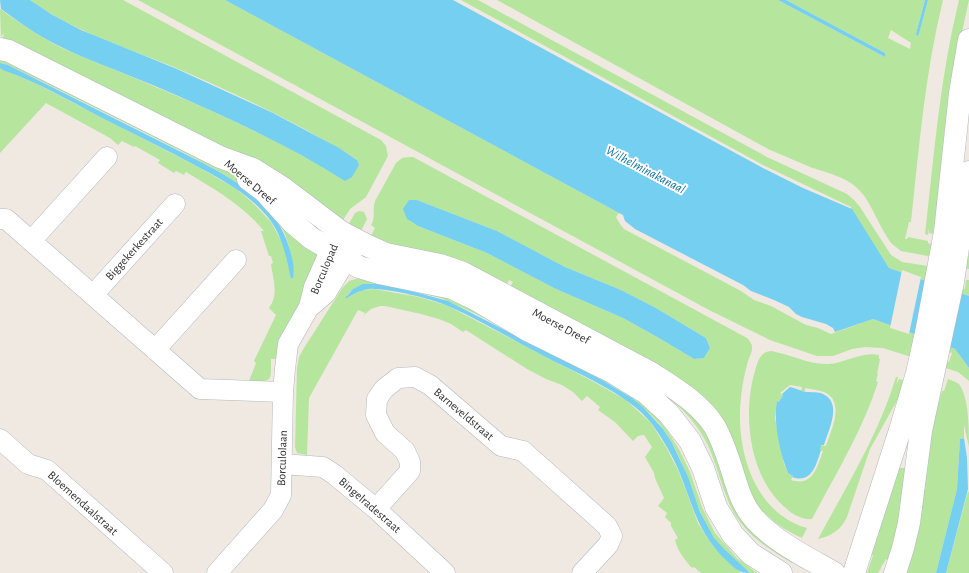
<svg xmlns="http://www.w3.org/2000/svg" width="969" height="573" font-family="'Alegreya Sans',sans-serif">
<rect width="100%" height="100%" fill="#efe9e1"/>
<!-- green -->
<path fill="#b6e59e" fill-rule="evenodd" d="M30,0H123L381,140L386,146L388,156L366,197L350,209L340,225L257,166L10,43L2,38L4,35L3,34L1,37L0,9C18,22 36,34 56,45C87,60 120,71 151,85C211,110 270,136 326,169L357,160L356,159C297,122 233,92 169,65C121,46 72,30 30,0Z
M138,0H225L619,213L616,217L620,224L624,229L741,291L754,300L771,306L806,325L818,328L831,334L873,319L949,347L955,349L969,368V381L958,372L883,348L865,347L852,349L833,356H817L770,340L709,310ZM914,340L952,353L949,362L911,349Z
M461,0H478L767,157L847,194L854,200L860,207L891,255L902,262L928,266L927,276L965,289L966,280H969V296L889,268L851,209V207L763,165Z
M497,0H778L885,57V53L786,0H925L916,34H919L928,0H943C925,73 919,148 911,222H909L905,239H907L908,237L928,241V243L930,244L932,243L969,256V269L928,256L901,251L891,243L887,237C879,224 873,209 865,197C851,177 830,174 810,167C796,161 783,155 770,150ZM891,30L911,43L910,49L888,38Z
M959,0H969L953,73L937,227H934L933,234L929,233V228L928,235L925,234C934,155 940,77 959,0Z
M0,56L233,174L252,188L316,252L317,256L316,268L282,339L278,359H271C271,382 273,382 249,381L256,363L254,361L276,315L269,308C279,295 273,279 271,264L273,263L271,256H269L261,231H264C243,205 214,189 186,172L184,175L176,171L174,173L158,163L160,160L135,146L134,147L122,141L118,145L110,138L46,103L0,153V68L37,84L198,167L235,188L252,202L271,222L284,246L291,278L293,276C293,256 287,231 274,216C243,179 197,160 155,138C106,113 57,89 8,65L0,63Z
M409,157H413L747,338C750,341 753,345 752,349C752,353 749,357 748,361C745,372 742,385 741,397C735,447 753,513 807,528L802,538C782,529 766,518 754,500L727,435L509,289L513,282L509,280L505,288L408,252L371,236L375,228L371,225C376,217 372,210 375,201L396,163L402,158ZM417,200L497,231L565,267L621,290L656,308L706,338L710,348L704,358L694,359L659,338L623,318L556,289L487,253L418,226L407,219Z
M359,211L364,212L367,219L359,235L346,229L355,213Z
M360,278L428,287L611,380L652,411L667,430L680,451L690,472L702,507L715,533L737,558L757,573H750C737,562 722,551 713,537C692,503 687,462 663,429C647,407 626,393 602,380L476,314L441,298L396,287L377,284L353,289L347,295V298L362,290L374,289L419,297L448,306L594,382L626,400L651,423L666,447L679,472L698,523L706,536L714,547L741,573H701L694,567L692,568C685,560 678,552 675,540L678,538L671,526V523L665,517L667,513L658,506L664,498L655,478L654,473L645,457L652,447L644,435L638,436L633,441L615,422L598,410L600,407L587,396L582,401L573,392L562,385L546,379L527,369L466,330L463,332L451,324L439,319L421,314L385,306H380L371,309L363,316L365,313L358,310L309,398L307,455L297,453L295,447L297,368L299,357L304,348L343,287L349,281Z
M771,351C790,354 809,365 828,364C846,363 861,351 879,355V359H880L877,374H878L876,381L878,382C863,430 835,475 812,519C803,520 793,515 787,509C749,479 742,414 755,371C758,361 760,352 771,351ZM790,385L802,387L801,391H805V388C811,389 818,390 824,392C846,402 831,430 826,446L821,445L819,450L823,451C817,467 813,487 791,480L793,476L788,473L784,464L775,418L777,401L779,402L783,395L780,393Z
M635,370L691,410L795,558L792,563C764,546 739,531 727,498C718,476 714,453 701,433C692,419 680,406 667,397C663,393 657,391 652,387C646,382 640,375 635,370Z
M896,377H898L896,385L899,379L903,380L901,387L904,388L870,449L847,517C841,530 831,536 818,539C846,487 879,434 896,377Z
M948,379C951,380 956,382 959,384C969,397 969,430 969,447L964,425V438L960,439L957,489L936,573H906L936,400L939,401L942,391H944Z
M899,468H907L900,521L889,561L886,559L878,573H867L873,555L871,554Z
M968,491L969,493V573H946Z"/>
<!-- water -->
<path fill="#75cff0" d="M0,0H30L51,14L81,30L177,69L273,113L339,148L357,160L359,165L352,177L345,181C285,143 220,114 155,86C122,72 89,61 57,45C37,35 19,22 1,9Z
M225,0H453L763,168L803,188L852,209L889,268L969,296V368L955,349L873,319L835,332L833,328L826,324L802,317L796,314L789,307L774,300L751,291L743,285L635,229L625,221L623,215L619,213Z
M778,0H786L885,53V57Z
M925,0H928L919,34L917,36L916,34Z
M0,63L8,65L203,163C239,182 277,206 289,247C292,257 295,268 293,278H291L290,275C286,254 281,233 267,216C245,190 215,176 185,160C163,148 140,137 118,126C80,107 43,84 3,70L0,68Z
M409,200H417L497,231L565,267L621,290L656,308L706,338L710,348L704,358L694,359L659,338L623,318L556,289L487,253L418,226L407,219L403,209Z
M363,284H377L396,287L448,301L602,380L632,398L643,407L663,429L672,443L688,477L700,512L714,538L724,549L750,573C738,573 736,569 727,561C698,534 693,506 679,471C672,455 663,439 652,424C627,392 575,373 540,354C509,338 480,320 448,306C429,298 395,290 375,289C364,288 356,293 347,298H345L353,289Z
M790,387C795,388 799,390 802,391C808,393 816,391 823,394C843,403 828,431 824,445H821L820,450H821C816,465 812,484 792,477L793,476L788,473C780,453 773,423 777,401L779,402L783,395L782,394Z
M964,438L967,458L968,489L946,573H936L957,489L960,439Z"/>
<!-- pier -->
<path fill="#efe9e1" d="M902,270L921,277L909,334L890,328Z"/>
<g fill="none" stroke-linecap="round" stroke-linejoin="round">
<defs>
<path id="street" d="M0,219H6L200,389L283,392
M31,241L107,157
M93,295L175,204
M311,306L326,293L355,245
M155,350L236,260
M0,439L28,464L47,470L163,573
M282,464L323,467L335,475L376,509L445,573
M376,509L410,471V462L405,451L385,433L376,415L377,399L384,389L398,378L415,377L430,385L501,446L523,451L607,526L612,536L608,545L582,573
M217,573L273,510L281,495L283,392L285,369L288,344L309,307L314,287L330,251L338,236"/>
<path id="secondary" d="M0,49L9,51L220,157L253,169L283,188L341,232L366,245L386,254L440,265L463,273L651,373C674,388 700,403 715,427C721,438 726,452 730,464C736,482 740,501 752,516C771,540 808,558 834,573
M248,179L264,191L292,222L311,238L359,267L379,273L452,288L475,299L529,331L614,373L645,392L669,414L690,441L703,468L716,507L733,535L751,554L781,573
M854,573L901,427L917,373L926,333L945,232L960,93L969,40
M895,573L903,548L909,523L921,431L953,282L969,172"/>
</defs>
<!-- street casing -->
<use href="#street" stroke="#b4b7c1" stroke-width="21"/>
<!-- secondary casing -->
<use href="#secondary" stroke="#b4b7c1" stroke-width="23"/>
<!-- street -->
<use href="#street" stroke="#fff" stroke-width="20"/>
<!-- secondary -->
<use href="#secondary" stroke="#fff" stroke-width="22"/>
</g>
<g text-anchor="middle" stroke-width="4" stroke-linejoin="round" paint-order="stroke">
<!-- street labels -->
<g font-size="12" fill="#2e2e2e" stroke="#fff">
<text transform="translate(250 182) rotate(40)" y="4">Moerse Dreef</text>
<text transform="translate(134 249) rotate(-48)" y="4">Biggekerkestraat</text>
<text transform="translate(324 269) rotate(-67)" y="4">Borculopad</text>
<text transform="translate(561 326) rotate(28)" y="4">Moerse Dreef</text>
<text transform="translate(464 414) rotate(40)" y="4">Barneveldstraat</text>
<text transform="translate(282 458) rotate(-88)" y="4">Borculolaan</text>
<text transform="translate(83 503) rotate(42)" y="4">Bloemendaalstraat</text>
<text transform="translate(370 505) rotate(41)" y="4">Bingelradestraat</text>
</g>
<!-- water labels -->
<g font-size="13" font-style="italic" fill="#0d6fa3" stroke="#fff">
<text transform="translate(646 169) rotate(28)" y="5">Wilhelminakanaal</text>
</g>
</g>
</svg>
